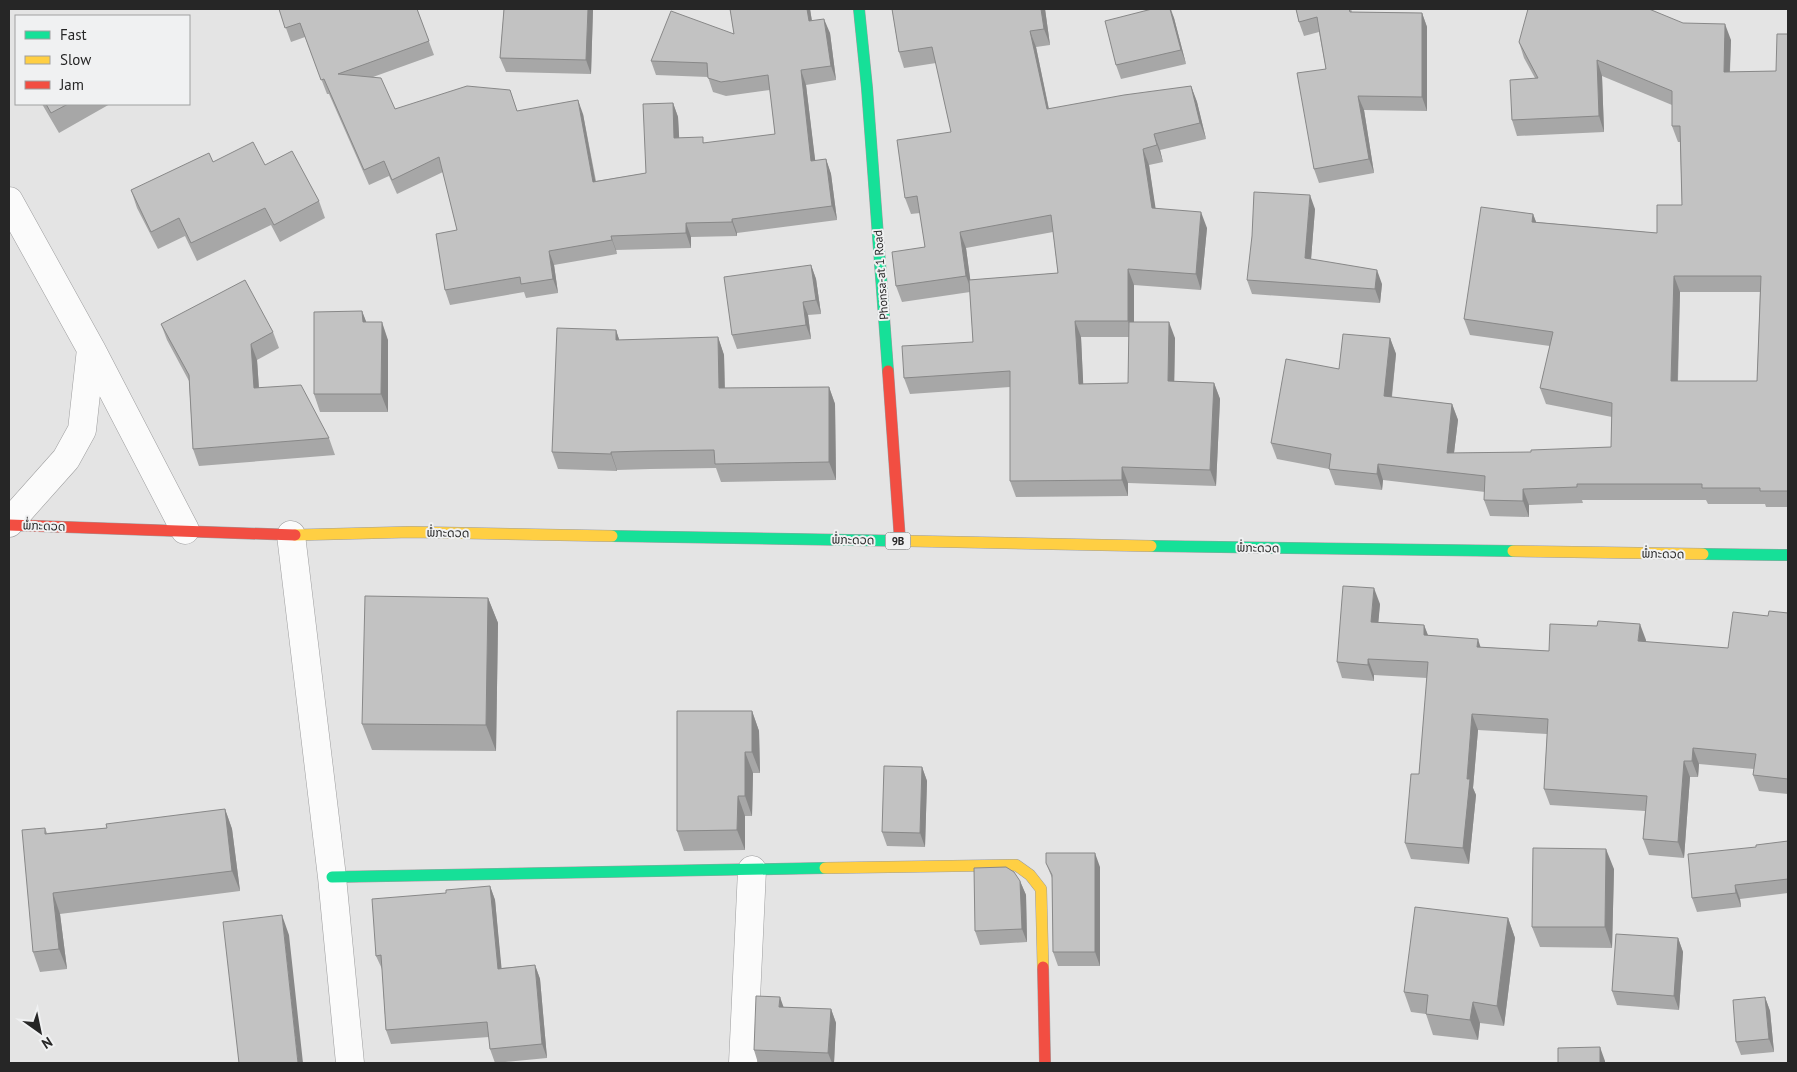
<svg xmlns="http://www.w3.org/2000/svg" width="1797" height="1072" font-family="'PT Sans','Noto Sans Lao',sans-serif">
<rect width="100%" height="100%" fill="#e4e4e4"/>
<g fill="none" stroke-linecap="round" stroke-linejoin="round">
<defs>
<path id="street" d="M9,201L91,349L185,530
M9,523L66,459L82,430L91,349
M291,535L332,877L350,1063
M743,1063L752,870"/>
<path id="fast" d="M859,9L867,88L888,371
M612,536L908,541
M1151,546L1513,551
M1703,554L1788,555
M332,877L825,868"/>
<path id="slow" d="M295,535L411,532L612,536
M908,541L1151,546
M1513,551L1703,554
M825,868L1016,865L1030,875L1041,889L1043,967"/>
<path id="jam" d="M888,371L900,541
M9,525L295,535
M1043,967L1045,1063"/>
</defs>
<!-- street casing -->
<use href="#street" stroke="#9d9d9e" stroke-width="29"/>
<!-- fast casing -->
<use href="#fast" stroke="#9d9d9e" stroke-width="12"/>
<!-- slow casing -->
<use href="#slow" stroke="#9d9d9e" stroke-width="12"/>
<!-- jam casing -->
<use href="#jam" stroke="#9d9d9e" stroke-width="12"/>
<!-- street -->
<use href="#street" stroke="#fbfbfb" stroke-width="28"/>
<!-- fast -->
<use href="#fast" stroke="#16e098" stroke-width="11"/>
<!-- slow -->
<use href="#slow" stroke="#ffcf43" stroke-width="11"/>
<!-- jam -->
<use href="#jam" stroke="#f24e42" stroke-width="11"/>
</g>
<!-- wall -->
<path fill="#a7a7a7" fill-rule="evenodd" d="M279,9H417L434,55L373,77L395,109L510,90L517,111L583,114L596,181L646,173L673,103L678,117L679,138L705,143L775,134L770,90L726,96L713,92L708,77L656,75L651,61L734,34L730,9H810L812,21L830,33L836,80L806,85L815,161L826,159L831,174L837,220L737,233V236L691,237V248L616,250L617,254L554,265L558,293L526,298L524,292L450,305L445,290L457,230L443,172L397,194L389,176L369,185L329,94H327L305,37L291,42Z
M504,9H593L591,74L506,72L500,58Z
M892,9H1045L1050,45L1036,47L1049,109L1191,86L1197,102L1206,139L1160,150L1163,162L1149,165L1155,208L1207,228L1201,290L1134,285V322L1175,338L1174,381L1214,383L1220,399L1216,486L1128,483V496L1016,497L1010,481V387L910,394L904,378L973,342L970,292L902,302L896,286L925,247L920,213L911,214L905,198L951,132L936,63L904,68L899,52ZM1053,232L1058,273L970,280L966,248ZM1081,337H1129L1128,383L1083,384Z
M1152,9H1171L1174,18L1186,64L1121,79L1116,65Z
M1296,9H1351L1352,12L1422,13L1427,27V111L1364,110L1374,173L1319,183L1314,169L1326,69L1319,32L1304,36L1299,22Z
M1683,23L1731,40L1730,72L1776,71L1788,34V507H1766L1765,504H1708L1706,500H1582L1583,503L1529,505V517L1490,516L1484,500L1485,492L1383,480L1382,490L1335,485L1329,469L1277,459L1271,443L1339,369L1390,338L1396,354L1392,397L1452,404L1458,420L1454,453L1531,452L1611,447L1612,417L1546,404L1540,388L1550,346L1470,335L1464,319L1533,214L1536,222L1657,233L1682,205L1680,142H1678L1672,126V105L1602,76L1604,132L1517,136L1512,120L1535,78L1524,58L1519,42ZM1680,292H1760L1757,381H1678Z
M42,104H110L59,133Z
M213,162L265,165L319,201L325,218L280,242L271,225L197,261L185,236L158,249L137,208L131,190Z
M1315,209L1311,259L1382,284L1380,303L1252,294L1247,280Z
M811,265L816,279L821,314L808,315L811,339L737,349L732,335Z
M362,311L366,322L388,340V412H320L314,394Z
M161,324L273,332L279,348L257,360L259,388L329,438L335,455L199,466L193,449L189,381L167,340Z
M616,330L619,340L718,337L724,355L725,388L829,387L835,404L836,480L721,482L716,468L650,469L617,470V471L558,469L552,452Z
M488,598L498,623L496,751L372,750L362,724Z
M1380,604L1378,622L1424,625L1428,635L1481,647L1549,651L1646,640L1645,642L1728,648L1768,616L1788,613V794L1759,791L1753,775L1754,769L1699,764L1698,777H1690L1684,858L1649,855L1643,839L1645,811L1550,805L1544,789L1547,734L1478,730L1473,788L1476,795L1469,864L1411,859L1405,843L1419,774L1427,678L1374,675V681L1342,678L1337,662Z
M752,711L759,731L760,773H753L752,816H745V850L684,851L677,831Z
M922,767L927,781L925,847L887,846L882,832Z
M225,809L232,829L240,891L60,914L67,969L40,972L33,952L45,828L47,833L107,828Z
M1788,841V893L1740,899L1741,907L1697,912L1692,898L1756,847Z
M1046,863L1100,867V966H1058L1053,952L1052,878Z
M1614,869L1612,948L1540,947L1532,927Z
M1020,881L1026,895L1027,942L980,945L975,931Z
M490,886L495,900L501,968L535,965L540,979L547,1058L495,1063L490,1049L489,1037L391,1044L386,1030L382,969L376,956Z
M1508,918L1515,938L1504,1026L1480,1023L1478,1040L1433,1035L1426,1014L1411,1012L1404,992Z
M1678,938L1683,952L1679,1010L1617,1005L1612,991Z
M1765,997L1770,1011L1774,1052L1741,1055L1736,1042Z
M783,1007L831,1009L836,1023L834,1063H758L754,1050Z"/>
<!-- shaded-wall -->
<path fill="#888" d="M588,9H593L591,74L586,60Z
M807,9H810L814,35L809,21Z
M1041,9H1045L1050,45L1044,29Z
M1170,9L1174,18L1186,64L1181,50Z
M1422,13L1427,27V111L1422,97Z
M824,19L830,33L836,80L831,66Z
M1725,24L1731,40L1729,88L1724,72Z
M1030,31L1036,47L1052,125L1047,109Z
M1597,60L1602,76L1604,132L1599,116Z
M801,70L806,85L817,175L811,161Z
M1191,86L1197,102L1206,139L1200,123Z
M1358,96L1364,110L1374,173L1369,159Z
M578,100L583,114L598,196L593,182Z
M673,103L678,117L680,152L674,138Z
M1154,134L1160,150L1163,162L1157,145Z
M1143,149L1149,165L1158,224L1152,208Z
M826,159L831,174L837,220L832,206Z
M1310,195L1315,209L1310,272L1305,258Z
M1201,212L1207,228L1201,290L1196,274Z
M1533,214L1539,230L1532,222Z
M732,219L737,233V236L732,222Z
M686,223L691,237V248L686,233Z
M960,232L966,248L972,292L966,276Z
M611,236L616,250L617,254L612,240Z
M549,251L554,265L558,293L553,279Z
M811,265L816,279L821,314L816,300Z
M1128,269L1134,285V337L1128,321Z
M1377,270L1382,284L1380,303L1375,289Z
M1674,276L1680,292L1677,397L1671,381Z
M803,302L808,315L811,339L806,325Z
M362,311L369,329L363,322Z
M1075,321L1081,337L1084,400L1079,384Z
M382,322L388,340V412L381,394Z
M1169,322L1175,338L1174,397L1168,381Z
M616,330L622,348L616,340Z
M718,337L724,355L725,406L719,388Z
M1390,338L1396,354L1390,412L1384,396Z
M251,344L257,360L260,405L254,388Z
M1214,383L1220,399L1216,486L1210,470Z
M829,387L835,404L836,480L829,462Z
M1452,404L1458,420L1452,469L1447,453Z
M611,452L617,470V471L611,454Z
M1378,464L1383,480L1382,490L1377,474Z
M1122,467L1128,483V496L1122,480Z
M1523,489L1529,505V517L1523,501Z
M1374,588L1380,604L1377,638L1371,622Z
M488,598L498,623L496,751L486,725Z
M1640,624L1646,640L1644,657L1638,641Z
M1424,625L1430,641L1424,635Z
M1478,639L1483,655L1477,647Z
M1368,659L1374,675V681L1368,665Z
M752,711L759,731L760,773L752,752Z
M1472,714L1478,730L1473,788L1476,795L1469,864L1463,848L1467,779Z
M1693,748L1699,764L1698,777L1692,761Z
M745,752L753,773L752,816L745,796Z
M1684,761L1690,777L1684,858L1678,842Z
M922,767L927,781L925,847L920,833Z
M738,796L745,816V850L737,830Z
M225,809L232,829L240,891L232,871Z
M1606,849L1614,869L1612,948L1605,927Z
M1095,853L1100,867V966L1095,952Z
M1020,881L1026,895L1027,942L1022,929Z
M1735,885L1740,899L1741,907L1736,893Z
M490,886L495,900L503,983L498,969Z
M53,893L60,914L67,969L59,949Z
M282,915L289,935L303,1063H298Z
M1508,918L1515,938L1504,1026L1497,1006Z
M1678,938L1683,952L1679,1010L1674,996Z
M535,965L540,979L547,1058L542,1044Z
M780,997L785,1011L779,1007Z
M1765,997L1770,1011L1774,1052L1769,1039Z
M1473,1002L1480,1023L1478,1040L1470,1020Z
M831,1009L836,1023L834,1063H832L828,1053Z
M1600,1047L1605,1061V1063H1600Z"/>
<!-- building -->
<path fill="#c2c2c2" stroke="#888" fill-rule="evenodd" d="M279,9H417L429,41L338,74L381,78L395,109L467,86L510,90L517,111L578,100L593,182L646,173L643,104L673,103L674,138L703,137V143L775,134L768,75L721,82L708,78L707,63L651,61L671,11L734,34L730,9H807L809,21L824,19L831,66L801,70L811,161L826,159L832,206L732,219V222L686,223V233L611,236L612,240L549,251L553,279L521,284L520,277L445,290L436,234L457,230L439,157L392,180L384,161L364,170L324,79L321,80L300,23L285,28Z
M504,9H588L586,60L500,58Z
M892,9H1041L1044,29L1030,31L1047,109L1124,95L1191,86L1200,123L1154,134L1157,145L1143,149L1152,208L1201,212L1196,274L1128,269V321H1075L1079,384L1128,383L1129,322H1169L1168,381L1214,383L1210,470L1122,467V480L1010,481V371L904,378L902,346L973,342L969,280L1058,273L1051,215L960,232L966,276L896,286L892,252L925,247L917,196L905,198L897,140L951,132L932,47L899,52Z
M1152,9H1170L1181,50L1116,65L1105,21Z
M1296,9H1349L1350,12L1422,13V97L1358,96L1369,159L1314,169L1297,73L1326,69L1317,17L1299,22Z
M1528,9H1649L1683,23L1725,24L1724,72L1776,71L1777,34H1788V491H1760V488H1702V484H1577V487L1523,489V501L1484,500L1485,476L1378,464L1377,474L1329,469L1331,454L1271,443L1286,359L1339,369L1343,334L1390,338L1384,396L1452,404L1447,453L1531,452V450L1611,447L1612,403L1540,388L1553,332L1464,319L1481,207L1533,214L1532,222L1657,233V205H1682L1680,126H1672V91L1597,60L1599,116L1512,120L1510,80L1538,78L1519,42ZM1674,276H1761L1757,381H1671Z
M46,104H68L51,113Z
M253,142L265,165L292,151L319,201L274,225L265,208L191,243L179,218L151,232L131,190L209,153L213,162Z
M1254,192L1310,195L1305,258L1377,270L1375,289L1247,280L1252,236Z
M811,265L816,300L803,302L806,325L732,335L724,277Z
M245,280L273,332L251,344L254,388L301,385L329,438L193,449L189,375L161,324Z
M362,311L363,322H382L381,394H314V312Z
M557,328L616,330V340L718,337L719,388L829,387V462L715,464L714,450L643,451L611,452V454L552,452Z
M1343,586L1374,588L1371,622L1424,625V635L1478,639L1477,647L1549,651L1550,624L1597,626L1598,621L1640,624L1638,641L1728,648L1733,612L1768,616L1769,611L1788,613V779L1753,775L1756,754L1693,748L1692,761H1684L1678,842L1643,839L1647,796L1544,789L1548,719L1472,714L1467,779H1470L1463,848L1405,843L1411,774H1419L1428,662L1368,659V665L1337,662Z
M365,596L488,598L486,725L362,724Z
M677,711H752V752H745V796H738L737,830L677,831Z
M884,766L922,767L920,833L882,832Z
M225,809L232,871L53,893L59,949L33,952L22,830L45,828V834L107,828L106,824Z
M1788,841V879L1735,885L1736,893L1692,898L1688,854L1756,847V845Z
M1533,848L1606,849L1605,927H1532Z
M1046,853H1095V952H1053L1052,875L1046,863Z
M1006,867L1014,872L1020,881L1022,929L975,931L974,868Z
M490,886L498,969L535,965L542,1044L490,1049L487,1022L386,1030L381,955L376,956L372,899L446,893V890Z
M1415,907L1508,918L1497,1006L1473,1002L1470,1020L1426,1014L1428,995L1404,992Z
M282,915L298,1063H239L223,922Z
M1616,934L1678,938L1674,996L1612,991Z
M756,996L780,997L779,1007L831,1009L828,1053L754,1050Z
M1765,997L1769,1039L1736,1042L1733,1000Z
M1600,1047V1063H1558V1048Z"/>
<g text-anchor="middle" stroke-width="4" stroke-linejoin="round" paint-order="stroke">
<!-- shield labels -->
<rect fill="#f0f1f2" stroke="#636363" stroke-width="1" x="885.5" y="532.5" width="25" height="17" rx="4"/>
<g font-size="11" font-weight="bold" fill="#262626">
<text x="898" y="545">9B</text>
</g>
<!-- street labels -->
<g font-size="12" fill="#262626" stroke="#f0f1f2">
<text transform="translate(881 275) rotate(-94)" y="4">Phonsa-at 1 Road</text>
<text transform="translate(44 526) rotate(2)" y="4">ພໍ່ກະດວດ</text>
<text transform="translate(448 533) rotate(1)" y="4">ພໍ່ກະດວດ</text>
<text transform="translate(853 540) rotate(1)" y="4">ພໍ່ກະດວດ</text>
<text transform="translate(1258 548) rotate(1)" y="4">ພໍ່ກະດວດ</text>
<text transform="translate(1663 554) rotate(1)" y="4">ພໍ່ກະດວດ</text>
</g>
</g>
<!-- border -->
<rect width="1797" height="1072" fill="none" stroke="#262626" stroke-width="20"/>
<!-- legend -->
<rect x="15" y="15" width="175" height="90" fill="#f0f1f2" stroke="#9fa0a0"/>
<rect x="25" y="31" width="25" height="8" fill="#16e098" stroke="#9fa0a0"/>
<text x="60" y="40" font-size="15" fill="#262626">Fast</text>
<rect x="25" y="56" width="25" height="8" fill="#ffcf43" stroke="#9fa0a0"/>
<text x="60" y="65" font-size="15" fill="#262626">Slow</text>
<rect x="25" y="81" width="25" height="8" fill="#f24e42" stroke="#9fa0a0"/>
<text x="60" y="90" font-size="15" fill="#262626">Jam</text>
<!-- north arrow -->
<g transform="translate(40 1032) rotate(147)" stroke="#f0f1f2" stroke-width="4" paint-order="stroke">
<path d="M0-4L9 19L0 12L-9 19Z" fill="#262626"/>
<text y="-8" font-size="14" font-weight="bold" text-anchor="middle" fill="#262626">N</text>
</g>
</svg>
